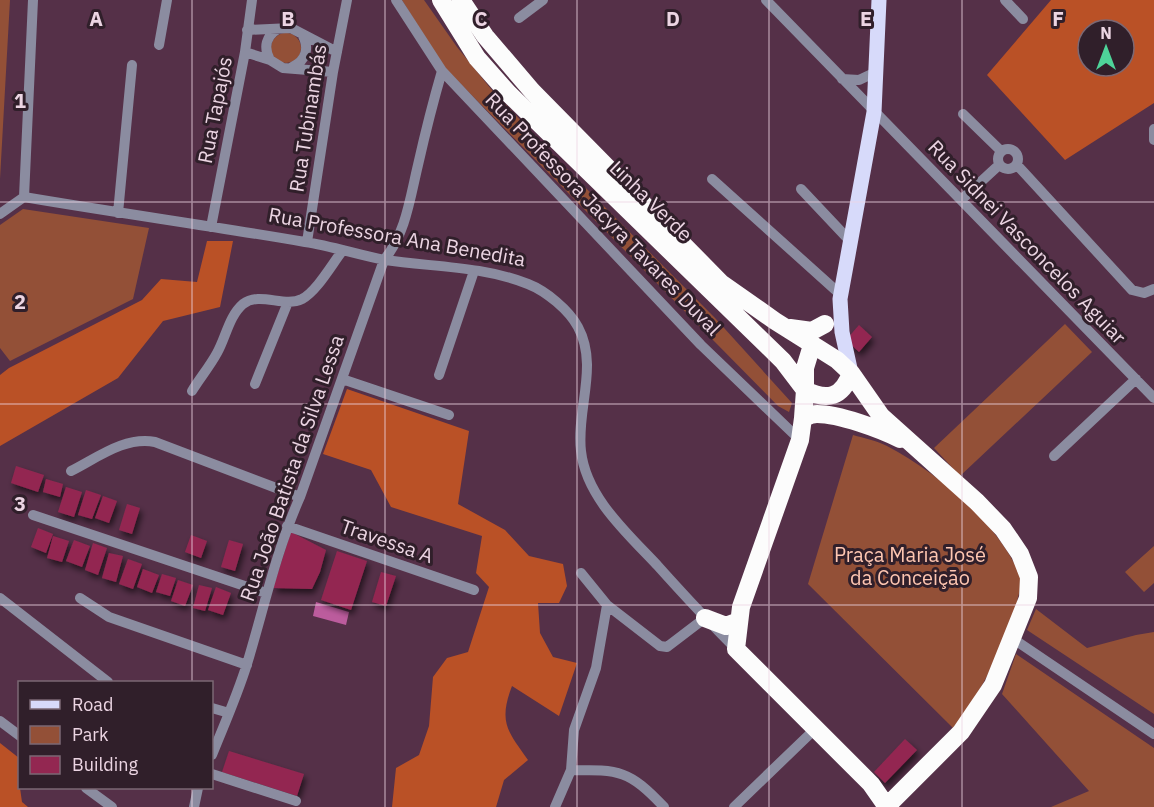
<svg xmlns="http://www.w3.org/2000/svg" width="1154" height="807" font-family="'IBM Plex Sans',sans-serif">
<defs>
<filter id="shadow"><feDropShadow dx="2.5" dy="4.5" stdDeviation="3" flood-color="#0009"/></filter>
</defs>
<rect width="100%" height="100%" fill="#553048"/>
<!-- green -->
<path fill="#935037" d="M0,0H10L0,179Z
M402,0H424L457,47L491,89L559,161L715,318L792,403L789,412L778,406L442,65Z
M271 48a15 15 0 1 1 30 0a15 15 0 1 1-30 0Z
M23,209L149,228L133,299L10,361L0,348V225Z
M1065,324L1092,352L960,476L934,448Z
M853,435C864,438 877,441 887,446C932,469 991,518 1014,563C1017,567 1021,574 1021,579C1022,587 1018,595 1017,602C1004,647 982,692 953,728L808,584Z
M1154,546V583L1144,592L1125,572Z
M1036,609L1087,648L1136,635L1154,632V714L1027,630Z
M1016,654L1154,748V807H1051L1089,791L1002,694Z"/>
<!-- forest -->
<path fill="#ba5126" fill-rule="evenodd" d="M1051,0H1154V103L1065,160L987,75ZM1088,30H1124V66H1088Z
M207,241H233L220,307L163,321L118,378L0,446V375L9,368L142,300L161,279L197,282Z
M347,389L469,431L458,504L505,530L529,556L563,564L567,586L559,603H538L540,633L553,657L577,663L559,716L512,686C498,723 508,731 528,760L504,780L496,807H392L396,768L419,755L429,726L433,677L447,658L468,652L489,587L476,573L482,536L391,507L371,470L323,454Z
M0,743L19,758L20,788L22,802L28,807H0Z"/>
<!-- water -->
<path fill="#bc5c9d" d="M316,602L349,612L346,625L313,616Z"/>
<!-- building -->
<path fill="#932751" filter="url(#shadow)" d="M859,325L872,337L859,352L846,340Z
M16,466L44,475L38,492L11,483Z
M46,479L63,484L60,497L43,492Z
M66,487L82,492L74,517L58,512Z
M86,490L101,495L92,519L78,515Z
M103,496L117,501L109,523L95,518Z
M127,504L140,508L132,534L119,530Z
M38,528L53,534L46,553L31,547Z
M291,532L326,550L320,572L312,589L273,588Z
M191,535L207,541L201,558L185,552Z
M53,536L69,541L62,562L47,558Z
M74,540L90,546L82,567L66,561Z
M229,540L243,544L235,571L221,567Z
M93,543L107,548L98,575L85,570Z
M337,551L367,561L351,610L321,600Z
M109,553L123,556L116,582L102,578Z
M128,559L142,564L133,589L119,584Z
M143,569L159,575L152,593L137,587Z
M381,572L396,576L386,606L372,602Z
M162,574L176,578L170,596L156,592Z
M178,580L193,585L185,606L171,601Z
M199,585L212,588L205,611L193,608Z
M216,587L231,593L223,615L208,610Z
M905,739L917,750L885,783L874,772Z
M229,751L304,774L297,796L222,772Z"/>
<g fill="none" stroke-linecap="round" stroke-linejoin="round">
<!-- minor -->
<path stroke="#8b8ca0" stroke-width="10" d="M396,0L442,71L701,345L800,440
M766,0L1154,398
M1005,0L1023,19
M519,18L543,0
M247,30L291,28L337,52
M159,45L167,0
M245,52L270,60L283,68L333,72
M270,60C263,47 266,36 278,29
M292,67C306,61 310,48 302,34
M842,79L859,80L876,72
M963,114L1001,151
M1154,129V140
M998 159a10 10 0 1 1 20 0a10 10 0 1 1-20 0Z
M1017,165L1132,290L1144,293L1154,289
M712,179L841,295
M801,189L850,241
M24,197C118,213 212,226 305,242C332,246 358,255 385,260C432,267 483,266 528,284C546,291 569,310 578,327C599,366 576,410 581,451C586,497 627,533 657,565C683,594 709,622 736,649
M24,197L33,0
M961,200L999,165
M118,213L132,65
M0,214L24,197
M211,227L245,52L252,0
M307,242L333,72L347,0
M439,375L474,271
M342,379L449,415
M255,384L288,302
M192,391C200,378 210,366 217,353C226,337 229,316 243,304C260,291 284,308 302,299C317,291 332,264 343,250
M1054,456L1136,379
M71,471C97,458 125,436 155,442L300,497
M33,515L266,593
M287,526L474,590
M581,573L607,605L660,646L667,647L705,618
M0,598L108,682
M80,598L109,617L247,665
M1012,638L1154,734
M212,708L229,713
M0,721L20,736
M212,755C224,725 237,696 247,664C264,608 276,551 300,497L384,260C406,233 410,198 418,165C425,134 433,102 442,71
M571,770C620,770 629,770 664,807
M212,774L296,801
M86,788L112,807
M194,807L198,788
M555,807L571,770L574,730L596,668L607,605
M734,807L815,729"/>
<!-- major -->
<path stroke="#d7dafa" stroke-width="15" d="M851,373L842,332L840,299L874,112L879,0"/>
<!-- highway -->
<path stroke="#fcfcfc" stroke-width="18" d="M441,0L477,58L508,93L783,361L805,390L803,418L800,440L741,607L736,649L871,784L887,807
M461,0L485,36L532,91L721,283L775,321L837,360L851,373L881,416L977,502L1003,529L1020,554L1029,577L1028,598L993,685L961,732L887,806
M790,328L812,331L825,324
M812,345L805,368V390C827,401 842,398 851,373
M803,418C808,416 812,414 817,414C839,414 880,429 900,439
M705,618L726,626L739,621"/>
</g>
<!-- grid -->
<path fill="none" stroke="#ecd5e3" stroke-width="1.5" stroke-opacity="0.55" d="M192,0V682M385,0V807M577,0V807M769,0V807M962,0V807M0,202H1154M0,404H1154M0,605H1154M192,788V807"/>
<g text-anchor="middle" stroke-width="6" stroke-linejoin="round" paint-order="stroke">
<!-- street labels -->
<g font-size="20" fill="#ecd5e3" stroke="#301f2a">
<text transform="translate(215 110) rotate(-79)" y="7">Rua Tapajós</text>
<text transform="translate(308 118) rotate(-81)" y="7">Rua Tubinambás</text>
<text transform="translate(651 201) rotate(44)" y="7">Linha Verde</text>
<text transform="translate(603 214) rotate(46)" y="7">Rua Professora Jacyra Tavares Duval</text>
<text transform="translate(397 237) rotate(10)" y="7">Rua Professora Ana Benedita</text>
<text transform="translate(1027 242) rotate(46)" y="7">Rua Sidnei Vasconcelos Aguiar</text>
<text transform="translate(292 468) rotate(-71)" y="7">Rua João Batista da Silva Lessa</text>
<text transform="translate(387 541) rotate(19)" y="7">Travessa A</text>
</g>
<!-- park labels -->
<g font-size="20" fill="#fec6b1" stroke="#301f2a">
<text x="910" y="562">Praça Maria José<tspan x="910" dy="23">da Conceição</tspan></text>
</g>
</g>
<g font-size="20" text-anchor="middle" font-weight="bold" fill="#ecd5e3" stroke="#301f2a" stroke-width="6" stroke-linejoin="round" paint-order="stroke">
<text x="96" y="26">A</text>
<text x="288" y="26">B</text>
<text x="481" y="26">C</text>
<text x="673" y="26">D</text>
<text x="866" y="26">E</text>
<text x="1058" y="26">F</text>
<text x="20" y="108">1</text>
<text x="20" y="309">2</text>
<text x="20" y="511">3</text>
</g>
<!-- legend -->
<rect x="18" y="681" width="195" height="108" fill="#301f2a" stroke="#7b6874" stroke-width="1.5"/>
<rect x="30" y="700" width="30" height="9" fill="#d7dafa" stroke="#7b6874" stroke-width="1.5"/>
<text x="72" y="711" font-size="18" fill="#ecd5e3">Road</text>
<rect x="30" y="726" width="30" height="18" fill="#935037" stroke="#7b6874" stroke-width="1.5"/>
<text x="72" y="741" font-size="18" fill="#ecd5e3">Park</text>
<rect x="30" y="756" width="30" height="18" fill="#932751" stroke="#7b6874" stroke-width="1.5"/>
<text x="72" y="771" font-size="18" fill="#ecd5e3">Building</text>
<!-- north arrow -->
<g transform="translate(1106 48)"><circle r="28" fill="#301f2a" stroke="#7b6874" stroke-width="1.5"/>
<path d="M0-4.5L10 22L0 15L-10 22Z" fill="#4ed399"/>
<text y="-9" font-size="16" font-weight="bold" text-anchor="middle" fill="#ecd5e3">N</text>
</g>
</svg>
